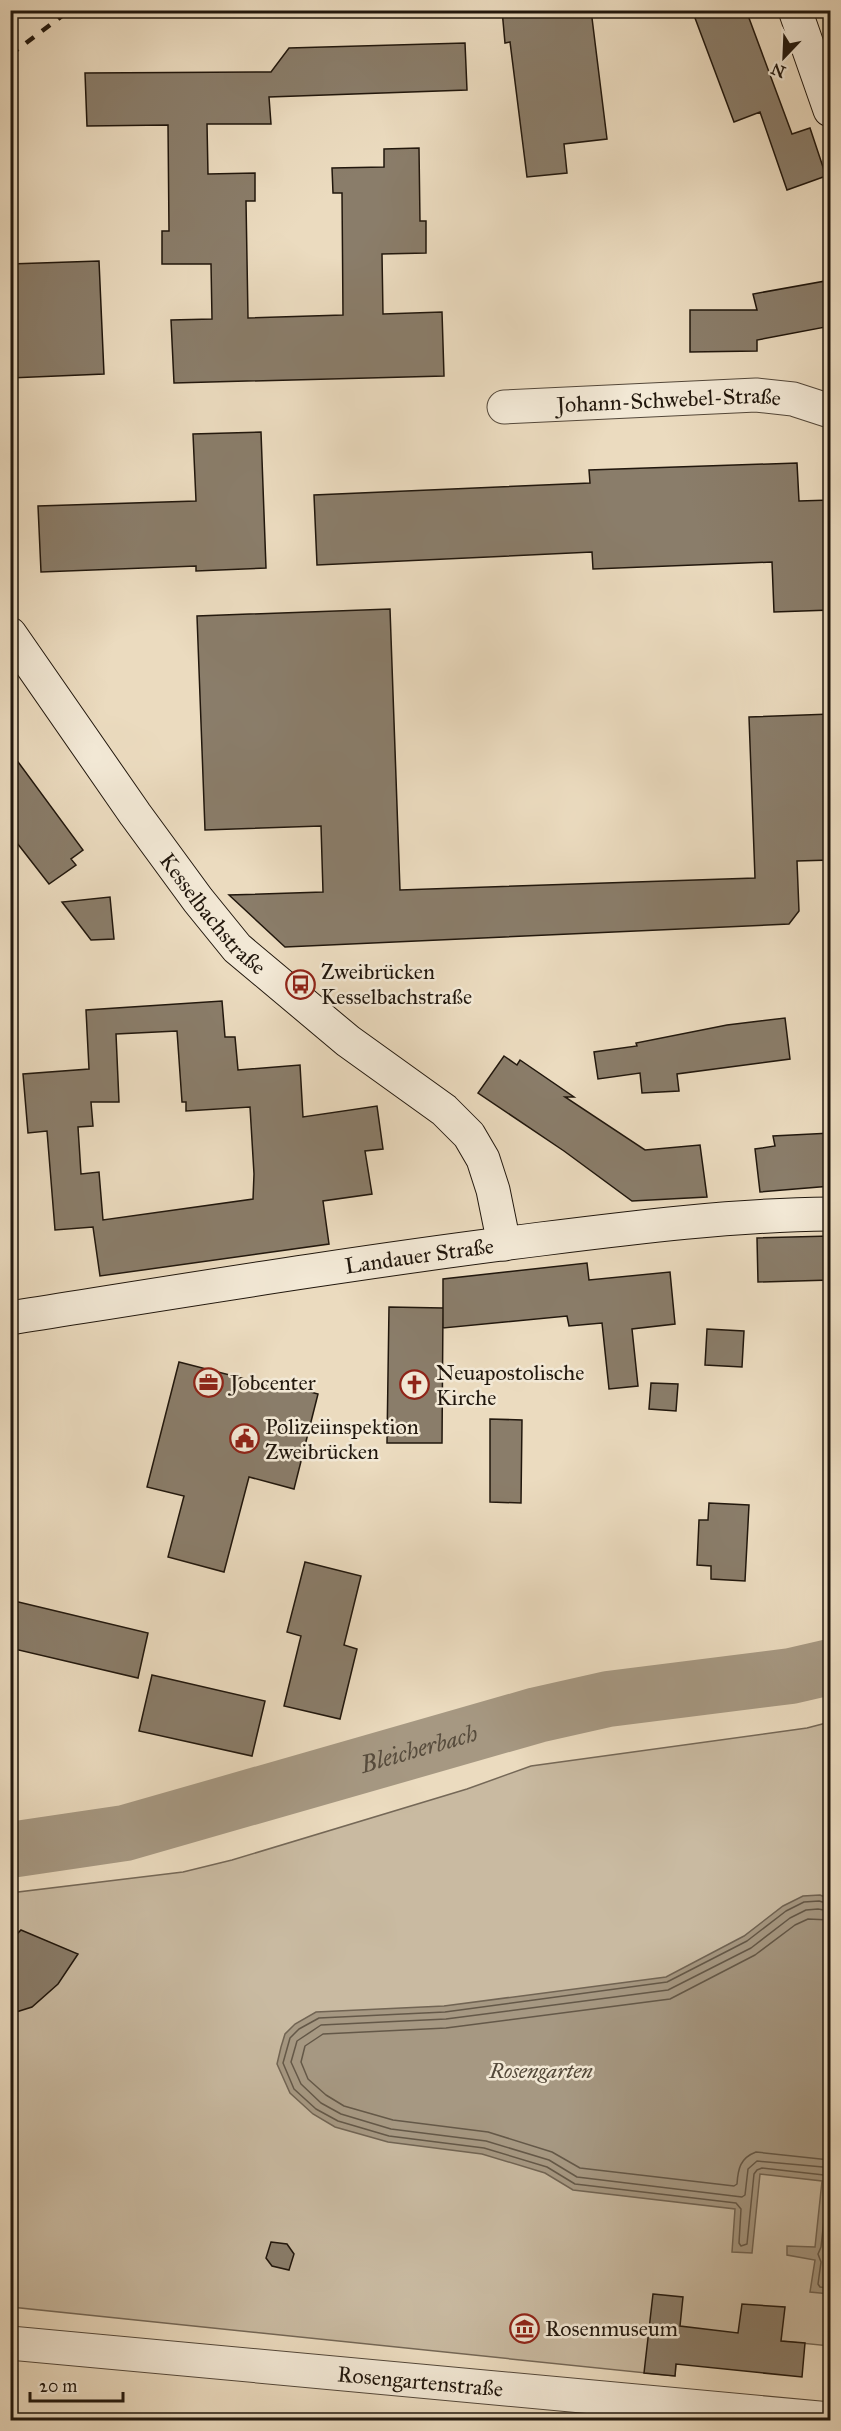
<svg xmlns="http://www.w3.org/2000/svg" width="841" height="2431" font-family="'IM FELL Great Primer',serif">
<rect width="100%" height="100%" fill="#ebdbbf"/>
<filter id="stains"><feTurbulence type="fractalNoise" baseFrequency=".00333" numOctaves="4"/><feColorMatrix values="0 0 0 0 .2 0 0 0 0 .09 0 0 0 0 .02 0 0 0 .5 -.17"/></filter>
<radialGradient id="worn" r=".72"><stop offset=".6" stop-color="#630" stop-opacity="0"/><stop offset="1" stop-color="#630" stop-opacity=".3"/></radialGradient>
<!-- green -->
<path fill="#c9baa1" stroke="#756857" stroke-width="1.5" d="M830,1722V2346L781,2341L779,2360L677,2350L675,2376L11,2307L10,1893L183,1872L232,1860L467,1789L531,1766L807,1728Z"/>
<!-- water -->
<path fill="#a69882" stroke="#716453" stroke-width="1.5" d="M820,1895L830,1899V2294L810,2292L815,2260L787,2255V2246L815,2247L822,2181L760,2174L752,2253L732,2252L735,2209L573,2190L545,2173L482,2154L388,2142L335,2127L313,2114L290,2093L277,2064L281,2047L285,2034L295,2024L316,2012L444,2006L666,1977L744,1936L783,1906L803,1896Z"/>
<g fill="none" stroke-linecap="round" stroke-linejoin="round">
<!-- shore -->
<path stroke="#645848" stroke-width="1.5" d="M830,1904L819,1901L804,1902L786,1911L747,1941L667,1982L445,2012L319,2018L299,2029L290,2038L283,2063L294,2089L316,2109L338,2121L389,2136L484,2148L547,2167L575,2184L736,2203L741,2209L739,2243L741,2246L747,2244L754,2174L757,2170L762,2168L824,2175L828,2183L821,2247L818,2254L821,2262L818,2284L820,2287L830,2288
M830,1911L818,1909L806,1910L790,1918L751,1948L668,1990L446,2019L321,2025L297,2041L291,2062L301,2084L321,2103L341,2114L391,2129L486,2141L549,2160L577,2177L742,2197L745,2195L748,2169L757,2161L823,2167L830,2171
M830,1920L808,1919L795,1925L755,1955L670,1999L446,2028L323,2034L305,2046L301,2062L308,2079L326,2095L344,2106L393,2120L488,2132L552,2152L580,2168L734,2186L737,2184C738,2169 740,2158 756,2152L830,2160"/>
<!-- river -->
<path stroke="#a69882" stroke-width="56" id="s1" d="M10,1850L125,1833L537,1715L608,1699L791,1676L830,1667"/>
</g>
<!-- building -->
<path fill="#8a7d6a" stroke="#21170d" stroke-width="1.5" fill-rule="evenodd" d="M502,10H591L607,139L564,144L567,173L527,177L510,42L505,43Z
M692,10H746L792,134L810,128L826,176L787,190L760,112L734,122Z
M465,43L467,90L269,97L271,124H207L208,174L255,173V201H246L248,318L343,315L342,193H333L332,168L384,167V149L419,148L420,221H426V253L382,254L383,314L442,312L444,376L174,383L171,320L212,319L211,264H162V231H169L168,125L87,126L85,73L271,72L289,48Z
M99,261L104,374L10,378V264Z
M831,280V326L757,340V351L690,352V310H757L753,294Z
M261,432L266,568L196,571V566L41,572L38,506L196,501L193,434Z
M797,463L799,501L831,500V610L774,612L772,562L593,569L592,552L317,565L314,495L590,483L589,470Z
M390,609L400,890L755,878L749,717L831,714V860L797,861L799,911L789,924L285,947L229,895L323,892L321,826L205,830L197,616Z
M10,751L83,850L71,859L76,865L49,884L10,834Z
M110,897L114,939L91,940L62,902Z
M222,1001L225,1037H235L238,1070L300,1065L303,1117L377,1106L383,1149L365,1151L372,1194L323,1201L329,1244L100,1276L93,1227L55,1230L47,1131L28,1133L23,1074L89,1069L86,1010ZM177,1031L182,1102H186V1111L250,1107L254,1174L253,1199L103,1220L99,1172L81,1174L78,1127L93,1126L91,1102H119L116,1034Z
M785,1018L790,1059L677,1074L679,1091L642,1093L640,1073L598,1079L594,1052L637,1046L636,1043L727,1025Z
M504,1056L517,1065L520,1060L574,1097H565L645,1150L700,1145L707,1197L632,1201L564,1151L478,1093Z
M831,1133V1186L760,1192L755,1149L775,1146L773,1136Z
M831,1236V1280L758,1282L757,1238Z
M587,1263L589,1280L670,1272L675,1324L632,1329L638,1386L609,1389L602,1323L569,1326L567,1316L443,1328V1279Z
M389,1307L443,1308L442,1443H387Z
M707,1329L744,1331L742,1367L705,1365Z
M179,1362L269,1385L270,1381L318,1394L294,1489L249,1477L224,1572L168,1557L184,1496L147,1487Z
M651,1383L678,1384L676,1411L649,1409Z
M490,1419L522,1420L521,1503L490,1502Z
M709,1503L749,1505L745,1581L711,1579V1566L697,1565L699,1520H708Z
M305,1562L361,1576L344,1645L357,1649L340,1719L284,1706L301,1636L287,1632Z
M10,1600L148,1633L138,1678L10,1648Z
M152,1675L265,1701L252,1756L139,1731Z
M21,1930L78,1954L58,1984L32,2007L10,2014V1941Z
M271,2242L287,2244L294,2254L289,2270L272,2266L266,2258Z
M653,2294L683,2297L680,2326L738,2333L742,2304L785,2307L781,2341L805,2343L802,2377L676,2364L675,2376L644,2373Z"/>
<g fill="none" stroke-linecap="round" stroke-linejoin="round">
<defs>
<g id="street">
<path id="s2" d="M504,407L756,395L793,399L830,411"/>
<path id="s3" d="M10,2343L830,2419"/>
</g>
<g id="secondary">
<path d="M795,10L830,110"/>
<path id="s4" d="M10,634L135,814L198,900L237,948L348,1041L444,1110L469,1135L483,1159L493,1190L504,1244"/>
<path id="s5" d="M10,1318C187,1290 363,1261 541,1239C637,1227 733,1215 830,1214"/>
</g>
</defs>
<!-- street casing -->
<use href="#street" stroke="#54483a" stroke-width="35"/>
<!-- secondary casing -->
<use href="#secondary" stroke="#21170d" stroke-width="35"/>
<!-- street -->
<use href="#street" stroke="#f2e8d5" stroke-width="33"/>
<!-- secondary -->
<use href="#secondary" stroke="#f2e8d5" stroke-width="33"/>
<!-- rail -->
<path stroke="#21170d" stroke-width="4.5" stroke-dasharray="10 10" stroke-linecap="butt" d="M10,55L70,10"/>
</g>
<!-- icons -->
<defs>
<symbol id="bus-ring" viewBox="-11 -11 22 22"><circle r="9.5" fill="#f2e8d5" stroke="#8f2418" stroke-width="1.5"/><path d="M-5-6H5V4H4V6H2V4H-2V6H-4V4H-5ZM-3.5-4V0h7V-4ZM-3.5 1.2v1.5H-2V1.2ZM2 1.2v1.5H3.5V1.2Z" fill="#8f2418"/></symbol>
<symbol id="office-ring" viewBox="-11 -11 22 22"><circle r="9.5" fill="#f2e8d5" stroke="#8f2418" stroke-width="1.5"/><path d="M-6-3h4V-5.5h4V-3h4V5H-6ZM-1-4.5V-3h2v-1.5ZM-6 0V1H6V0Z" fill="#8f2418"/></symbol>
<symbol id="church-ring" viewBox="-11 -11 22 22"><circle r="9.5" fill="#f2e8d5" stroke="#8f2418" stroke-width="1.5"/><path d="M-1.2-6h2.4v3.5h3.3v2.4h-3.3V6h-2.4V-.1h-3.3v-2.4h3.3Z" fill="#8f2418"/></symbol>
<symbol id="civic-ring" viewBox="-11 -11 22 22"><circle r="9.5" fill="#f2e8d5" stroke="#8f2418" stroke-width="1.5"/><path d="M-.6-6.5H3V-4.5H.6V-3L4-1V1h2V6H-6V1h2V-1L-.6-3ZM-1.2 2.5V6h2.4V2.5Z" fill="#8f2418"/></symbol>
<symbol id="museum-ring" viewBox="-11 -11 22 22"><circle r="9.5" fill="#f2e8d5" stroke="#8f2418" stroke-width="1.5"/><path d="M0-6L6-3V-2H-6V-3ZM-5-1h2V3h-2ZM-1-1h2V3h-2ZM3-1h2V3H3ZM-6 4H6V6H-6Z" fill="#8f2418"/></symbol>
</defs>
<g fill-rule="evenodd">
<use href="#bus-ring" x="284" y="968" width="33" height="33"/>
<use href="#office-ring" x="192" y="1366" width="33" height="33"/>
<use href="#church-ring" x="398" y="1368" width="33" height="33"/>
<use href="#civic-ring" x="228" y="1422" width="33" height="33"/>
<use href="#museum-ring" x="508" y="2312" width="33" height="33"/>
</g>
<g text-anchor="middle" stroke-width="5" stroke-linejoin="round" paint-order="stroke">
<!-- street labels -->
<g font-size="22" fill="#21170d" stroke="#f2e8d5">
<text dy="8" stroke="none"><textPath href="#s2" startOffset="165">Johann-Schwebel-Straße</textPath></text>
<text dy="8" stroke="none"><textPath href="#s4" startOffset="346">Kesselbachstraße</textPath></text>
<text dy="8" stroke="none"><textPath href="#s5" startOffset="414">Landauer Straße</textPath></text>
<text dy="8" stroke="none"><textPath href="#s3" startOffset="412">Rosengartenstraße</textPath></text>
</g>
<!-- poi labels -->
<g font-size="22" fill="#21170d" stroke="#f2e8d5" text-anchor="start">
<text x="321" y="979">Zweibrücken<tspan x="321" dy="25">Kesselbachstraße</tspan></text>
<text x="436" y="1380">Neuapostolische<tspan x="436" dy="25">Kirche</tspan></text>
<text x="230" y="1390">Jobcenter</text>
<text x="265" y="1434">Polizeiinspektion<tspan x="265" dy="25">Zweibrücken</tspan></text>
<text x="545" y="2336">Rosenmuseum</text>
</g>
<!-- park labels -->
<g font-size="22" font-style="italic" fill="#534839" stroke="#f2e8d5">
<text x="541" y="2078">Rosengarten</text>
</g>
<!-- water labels -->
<g font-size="24" font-style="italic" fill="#564b3c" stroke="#f2e8d5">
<text dy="8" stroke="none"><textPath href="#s1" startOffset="422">Bleicherbach</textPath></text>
</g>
</g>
<!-- margin -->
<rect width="841" height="2431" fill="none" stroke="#ebdbbf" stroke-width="36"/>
<rect x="12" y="12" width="817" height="2407" fill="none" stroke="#21170d" stroke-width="3"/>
<rect x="18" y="18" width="805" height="2395" fill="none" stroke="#21170d" stroke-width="1.5"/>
<!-- north arrow -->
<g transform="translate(784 57) rotate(203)" stroke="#f2e8d5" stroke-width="4.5" paint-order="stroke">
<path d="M0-4.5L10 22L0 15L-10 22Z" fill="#21170d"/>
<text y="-9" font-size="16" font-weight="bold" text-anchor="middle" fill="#21170d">N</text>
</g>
<!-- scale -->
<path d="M30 2392v9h93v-9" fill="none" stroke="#21170d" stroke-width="3"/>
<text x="39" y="2392" font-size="18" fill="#21170d" stroke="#f2e8d5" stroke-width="4.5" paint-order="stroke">20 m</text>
<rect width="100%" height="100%" filter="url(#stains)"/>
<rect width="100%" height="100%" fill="url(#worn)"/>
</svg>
